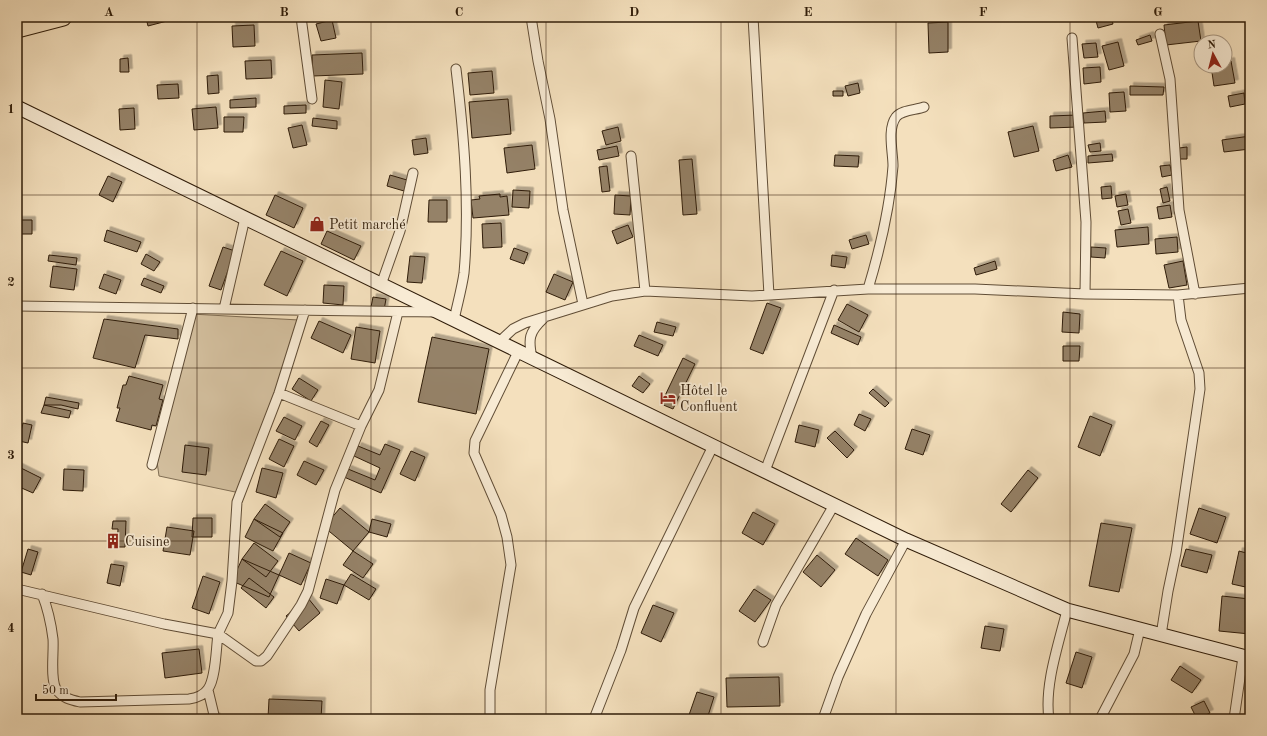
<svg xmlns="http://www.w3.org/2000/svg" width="1267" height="736" font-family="'Old Standard TT',serif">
<defs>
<filter id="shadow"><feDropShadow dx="3.5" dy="-3.5" stdDeviation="0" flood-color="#0004"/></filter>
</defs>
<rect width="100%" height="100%" fill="#f4e0bd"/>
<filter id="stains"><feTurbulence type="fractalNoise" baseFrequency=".005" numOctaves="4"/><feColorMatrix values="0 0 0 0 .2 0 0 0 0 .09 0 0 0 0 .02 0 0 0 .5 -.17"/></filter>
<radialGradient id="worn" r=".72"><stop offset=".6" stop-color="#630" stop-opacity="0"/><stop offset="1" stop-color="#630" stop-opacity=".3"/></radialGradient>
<!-- green -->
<path fill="#d3bf9e" stroke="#816e54" d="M191,314L299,320L291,355L240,493L159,476L155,447Z"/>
<!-- building -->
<path fill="#958267" stroke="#2f1c09" filter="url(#shadow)" d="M165,17L167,21L148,26L146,18Z
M1095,17H1111L1113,24L1098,28Z
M332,20L336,38L321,41L316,24Z
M1198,21L1201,41L1166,45L1164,25Z
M948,22V52L929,53L928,23Z
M254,25L255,46L233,47L232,26Z
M1150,35L1152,41L1138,45L1136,40Z
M1118,42L1124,66L1109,70L1102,46Z
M1096,43L1098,57L1084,58L1082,44Z
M362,53L363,74L313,76L312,55Z
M128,58L129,72H120V59Z
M271,60L272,78L246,79L245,61Z
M1231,61L1235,83L1214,86L1211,66H1225V62Z
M1100,67L1101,82L1084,84L1083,68Z
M492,71L494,93L470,95L468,73Z
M218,75L219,93L208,94L207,76Z
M325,80L342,82L339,109L323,107Z
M858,83L860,93L848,96L845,86Z
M178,84L179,98L158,99L157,85Z
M1130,86L1164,87L1163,95H1130Z
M833,91H843V96H833Z
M1124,92L1126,111L1110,112L1109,93Z
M1244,93L1245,104L1230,107L1228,96Z
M256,98V107L230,108V100Z
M508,99L511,134L472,138L469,102Z
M306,105V113L284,114V106Z
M216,107L218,128L194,130L192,109Z
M134,108L135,129L120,130L119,109Z
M1105,111L1106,122L1084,123L1083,113Z
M1077,115L1078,127L1050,128V116Z
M224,117H244L243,132H224Z
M313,118L337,121V129L312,126Z
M302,125L307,145L293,148L288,128Z
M1033,126L1039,151L1014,157L1008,132Z
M618,127L621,141L606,145L602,131Z
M1250,136V149L1224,152L1222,140Z
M426,138L428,153L414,155L412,140Z
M1100,143L1101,151L1090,152L1088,145Z
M532,145L535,169L507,173L504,148Z
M617,146L619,156L599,160L597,150Z
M1187,147V159H1180L1179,148Z
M1112,154L1113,161L1088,163V156Z
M835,155L859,156L858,167L834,166Z
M1068,155L1072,167L1056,171L1053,160Z
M692,159L697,214L683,215L679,160Z
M1170,165L1172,175L1162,177L1160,166Z
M607,166L610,191L602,192L599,167Z
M390,175L407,180L404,191L387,186Z
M108,176L122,182L113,202L99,195Z
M1111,186L1112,198L1102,199L1101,187Z
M1167,187L1170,201L1163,203L1160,189Z
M513,190L530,191L529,208L512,207Z
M500,194V197L507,196L509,215L473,218L471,200L480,199L479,196Z
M1126,194L1128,205L1117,207L1115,196Z
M275,195L303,208L294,228L266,215Z
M615,195L631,196L630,215L614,214Z
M429,200H447V222H428Z
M1170,205L1172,217L1159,219L1157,207Z
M1128,209L1131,223L1121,225L1118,211Z
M17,220H32V234H17Z
M501,223L502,247L483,248L482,224Z
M628,225L633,237L617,244L612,231Z
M1148,227L1149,244L1117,247L1115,230Z
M107,230L141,242L137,252L104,241Z
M327,231L361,246L354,260L321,244Z
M866,235L869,244L852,249L849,240Z
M1177,237L1178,252L1156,254L1155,239Z
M223,247L235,251L221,290L209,286Z
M1091,247L1106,248L1105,258L1091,257Z
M514,248L528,253L524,264L510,259Z
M281,251L303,261L287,296L264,285Z
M146,254L160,262L154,271L141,264Z
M49,255L77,258L76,265L48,261Z
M832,255L847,257L845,268L831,266Z
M410,256L425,257L422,283L407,282Z
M995,261L997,269L976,275L974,268Z
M1183,261L1187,285L1169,288L1164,265Z
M53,266L77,269L74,290L50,287Z
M104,274L121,280L116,294L99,288Z
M554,274L573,282L565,300L546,292Z
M144,278L164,286L161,293L141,285Z
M324,285L344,286L343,305L323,303Z
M373,297L386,299L384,310L371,307Z
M767,303L781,308L763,354L750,349Z
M847,304L868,315L859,332L838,320Z
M1063,312L1080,314L1079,333L1062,332Z
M104,319L178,329V339L145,335L135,368L93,358Z
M319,321L351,335L343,353L311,338Z
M657,322L676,327L673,336L654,332Z
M834,325L861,337L858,345L831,333Z
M356,327L380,331L375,363L351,359Z
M639,335L663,345L658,356L634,346Z
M432,337L489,349L476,414L418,402Z
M1063,346H1080L1079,361H1063Z
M683,358L695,364L673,409L661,404Z
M129,376L163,385L159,399L163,400L156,426L152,425L151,430L116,421L120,408H117L123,385H126Z
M639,376L650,384L643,393L632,386Z
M299,378L318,390L311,401L292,389Z
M873,389L889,403L885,407L869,393Z
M46,397L79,403L78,409L61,405H44Z
M44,405L71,411L69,418L41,413Z
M859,414L871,419L865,431L854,425Z
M1090,416L1112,425L1100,456L1078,447Z
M284,417L302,426L295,440L276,431Z
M321,421L329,425L317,447L309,442Z
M23,423L32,425L28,443L19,441Z
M799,425L819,430L815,447L795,442Z
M912,429L930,435L923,455L905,449Z
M835,431L854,450L847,458L827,438Z
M279,439L294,446L284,467L269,459Z
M385,444L400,450L381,493L344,477L348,469L375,480L380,468L354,456L358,446L380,455Z
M185,445L209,448L206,475L182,472Z
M411,451L425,457L415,481L400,474Z
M304,461L324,470L316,485L297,475Z
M17,466L41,478L33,493L17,486Z
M262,468L283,473L276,498L256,492Z
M64,469L84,470L83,491L63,490Z
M1028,470L1038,478L1011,512L1001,504Z
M265,504L290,522L280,537L254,519Z
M340,508L369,532L353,551L324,527Z
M1199,508L1226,517L1217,543L1190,534Z
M753,512L775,524L763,545L742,533Z
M193,518H212V537H192Z
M254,519L283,533L273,551L245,537Z
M372,519L391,524L387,537L369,532Z
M113,521H126L125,547H117L118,529H112Z
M1101,523L1132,528L1119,592L1089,586Z
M167,527L194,531L190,555L163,551Z
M115,537L116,544H110V538Z
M856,538L888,560L878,576L845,554Z
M254,543L278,561L266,577L242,559Z
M28,549L38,552L31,575L21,572Z
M1186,549L1212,555L1207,573L1181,566Z
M353,551L373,564L363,578L343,565Z
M1239,551L1250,554V588L1232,584Z
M289,553L311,563L301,585L279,575Z
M817,555L835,570L821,587L803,572Z
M242,559L279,575L269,597L232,581Z
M111,564L124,566L120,586L107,583Z
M351,574L376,589L369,600L344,585Z
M203,576L220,582L209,614L192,608Z
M249,578L274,597L266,608L241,588Z
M326,579L344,585L337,604L320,598Z
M754,589L771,600L755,622L739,611Z
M1222,596L1250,599V634L1219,631Z
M308,598L320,613L299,631L286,616Z
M653,605L674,613L661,642L641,633Z
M985,626L1004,629L1000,651L981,648Z
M199,649L202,673L165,678L162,653Z
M1076,652L1092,657L1082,688L1066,683Z
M1180,666L1201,680L1192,693L1171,680Z
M779,677L780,706L727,707L726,678Z
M697,692L714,697L707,719L689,715Z
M269,699L322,701L321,719L268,718Z
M1204,701L1210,713L1197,719L1191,707Z
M216,716L217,719H193Z"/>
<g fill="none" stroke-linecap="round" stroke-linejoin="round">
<defs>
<path id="street" d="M301,17L312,99
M531,17L538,61L550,119L563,210L583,304
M753,17L769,295
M1160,34L1170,79L1179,210L1195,294
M1072,38L1086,222L1085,294
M631,156L645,291
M381,285L400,231L413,173
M868,289C880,249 890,208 893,166C893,152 887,129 896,117C901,110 916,110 924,107
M17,306L436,312
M224,309L245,218
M454,320C457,305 462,288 464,273C470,205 464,136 456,69
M499,342L513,329L525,323L612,296L645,291L752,296L868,289H975L1085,294L1178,295L1250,288
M532,358C528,339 529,332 543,319
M279,393L361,426
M152,465L193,308
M765,471L834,290
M17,589L164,624L218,634L228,613L232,581L237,502L279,393L305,310
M42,594C48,609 51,623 53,639C54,652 50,678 56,689C62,698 71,700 80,702L189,699C196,698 204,695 208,689C216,678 216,648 218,634L256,661H261L267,656L301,605L308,591L335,490L361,426L379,390L398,312
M1161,635L1168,591L1176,553L1200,389L1199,373L1181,320L1178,295
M763,642L776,605L834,505
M208,690L215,719
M490,719V690L511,565L507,537L501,515L474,453L475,441L518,352
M594,719L621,650L634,608L713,446
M823,719L838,677L866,614L906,540
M1049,719C1044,685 1059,643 1067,610
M1100,719L1134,654L1140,629
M1234,719L1243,657"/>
<path id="secondary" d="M17,107L906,540L1067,610L1250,658"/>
<path id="highway" d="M17,29L63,17"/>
</defs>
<!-- street casing -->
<use href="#street" stroke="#604d36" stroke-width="11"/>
<!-- secondary casing -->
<use href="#secondary" stroke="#2f1c09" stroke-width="15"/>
<!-- highway casing -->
<use href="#highway" stroke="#2f1c09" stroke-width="19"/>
<!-- street -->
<use href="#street" stroke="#f8ebd4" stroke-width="9"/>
<!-- secondary -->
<use href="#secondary" stroke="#f8ebd4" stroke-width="13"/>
<!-- highway -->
<use href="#highway" stroke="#f4e0bd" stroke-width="17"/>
</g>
<!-- grid -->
<path fill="none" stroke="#2f1c09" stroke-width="1" stroke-opacity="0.55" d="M197,17V719M371,17V719M546,17V719M721,17V719M896,17V719M1070,17V719M17,195H1250M17,368H1250M17,541H1250"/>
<!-- icons -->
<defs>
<symbol id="shop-bare" viewBox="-9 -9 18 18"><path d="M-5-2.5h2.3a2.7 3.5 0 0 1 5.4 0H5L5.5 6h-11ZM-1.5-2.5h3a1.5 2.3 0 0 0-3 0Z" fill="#8f2418" stroke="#f8ebd4" stroke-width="2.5" paint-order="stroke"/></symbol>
<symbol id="hotel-bare" viewBox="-9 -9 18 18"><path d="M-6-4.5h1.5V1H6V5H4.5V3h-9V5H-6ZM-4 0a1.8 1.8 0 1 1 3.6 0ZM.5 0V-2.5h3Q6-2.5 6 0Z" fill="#8f2418" stroke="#f8ebd4" stroke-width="2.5" paint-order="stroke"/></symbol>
<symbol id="building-bare" viewBox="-9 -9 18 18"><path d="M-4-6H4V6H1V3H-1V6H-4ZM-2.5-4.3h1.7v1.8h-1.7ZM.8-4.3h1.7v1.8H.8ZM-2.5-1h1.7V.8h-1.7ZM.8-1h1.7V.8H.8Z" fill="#8f2418" stroke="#f8ebd4" stroke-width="2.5" paint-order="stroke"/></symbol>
</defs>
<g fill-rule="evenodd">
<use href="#shop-bare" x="306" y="213" width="22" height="22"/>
<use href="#hotel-bare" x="657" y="387" width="22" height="22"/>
<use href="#building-bare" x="102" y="530" width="22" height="22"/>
</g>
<g text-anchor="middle" stroke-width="3.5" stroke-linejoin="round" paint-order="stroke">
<!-- poi labels -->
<g font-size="14" fill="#2f1c09" stroke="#f8ebd4" text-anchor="start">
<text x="329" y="229">Petit marché</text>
<text x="680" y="395">Hôtel le<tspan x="680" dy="16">Confluent</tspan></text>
<text x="125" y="546">Cuisine</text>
</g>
</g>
<!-- margin -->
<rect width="1267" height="736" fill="none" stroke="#f4e0bd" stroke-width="44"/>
<!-- north arrow -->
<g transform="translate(1213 54) rotate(353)"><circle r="19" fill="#f8ebd4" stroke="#a89883"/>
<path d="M0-3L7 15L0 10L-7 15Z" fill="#8f2418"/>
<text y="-6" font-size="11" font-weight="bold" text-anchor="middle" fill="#2f1c09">N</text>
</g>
<!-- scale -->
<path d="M36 694v6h80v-6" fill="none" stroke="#2f1c09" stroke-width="2"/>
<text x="42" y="694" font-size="12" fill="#2f1c09" stroke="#f8ebd4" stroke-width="3" paint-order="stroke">50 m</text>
<rect x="22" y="22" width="1223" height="692" fill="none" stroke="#2f1c09" stroke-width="1.5"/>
<g font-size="13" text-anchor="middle" font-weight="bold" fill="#2f1c09">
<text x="109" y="16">A</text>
<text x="284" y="16">B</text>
<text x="459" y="16">C</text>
<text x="634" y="16">D</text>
<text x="808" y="16">E</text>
<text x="983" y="16">F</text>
<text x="1158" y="16">G</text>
<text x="11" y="113">1</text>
<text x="11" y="286">2</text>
<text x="11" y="459">3</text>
<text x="11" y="632">4</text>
</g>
<rect width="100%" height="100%" filter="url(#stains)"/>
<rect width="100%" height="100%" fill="url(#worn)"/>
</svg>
